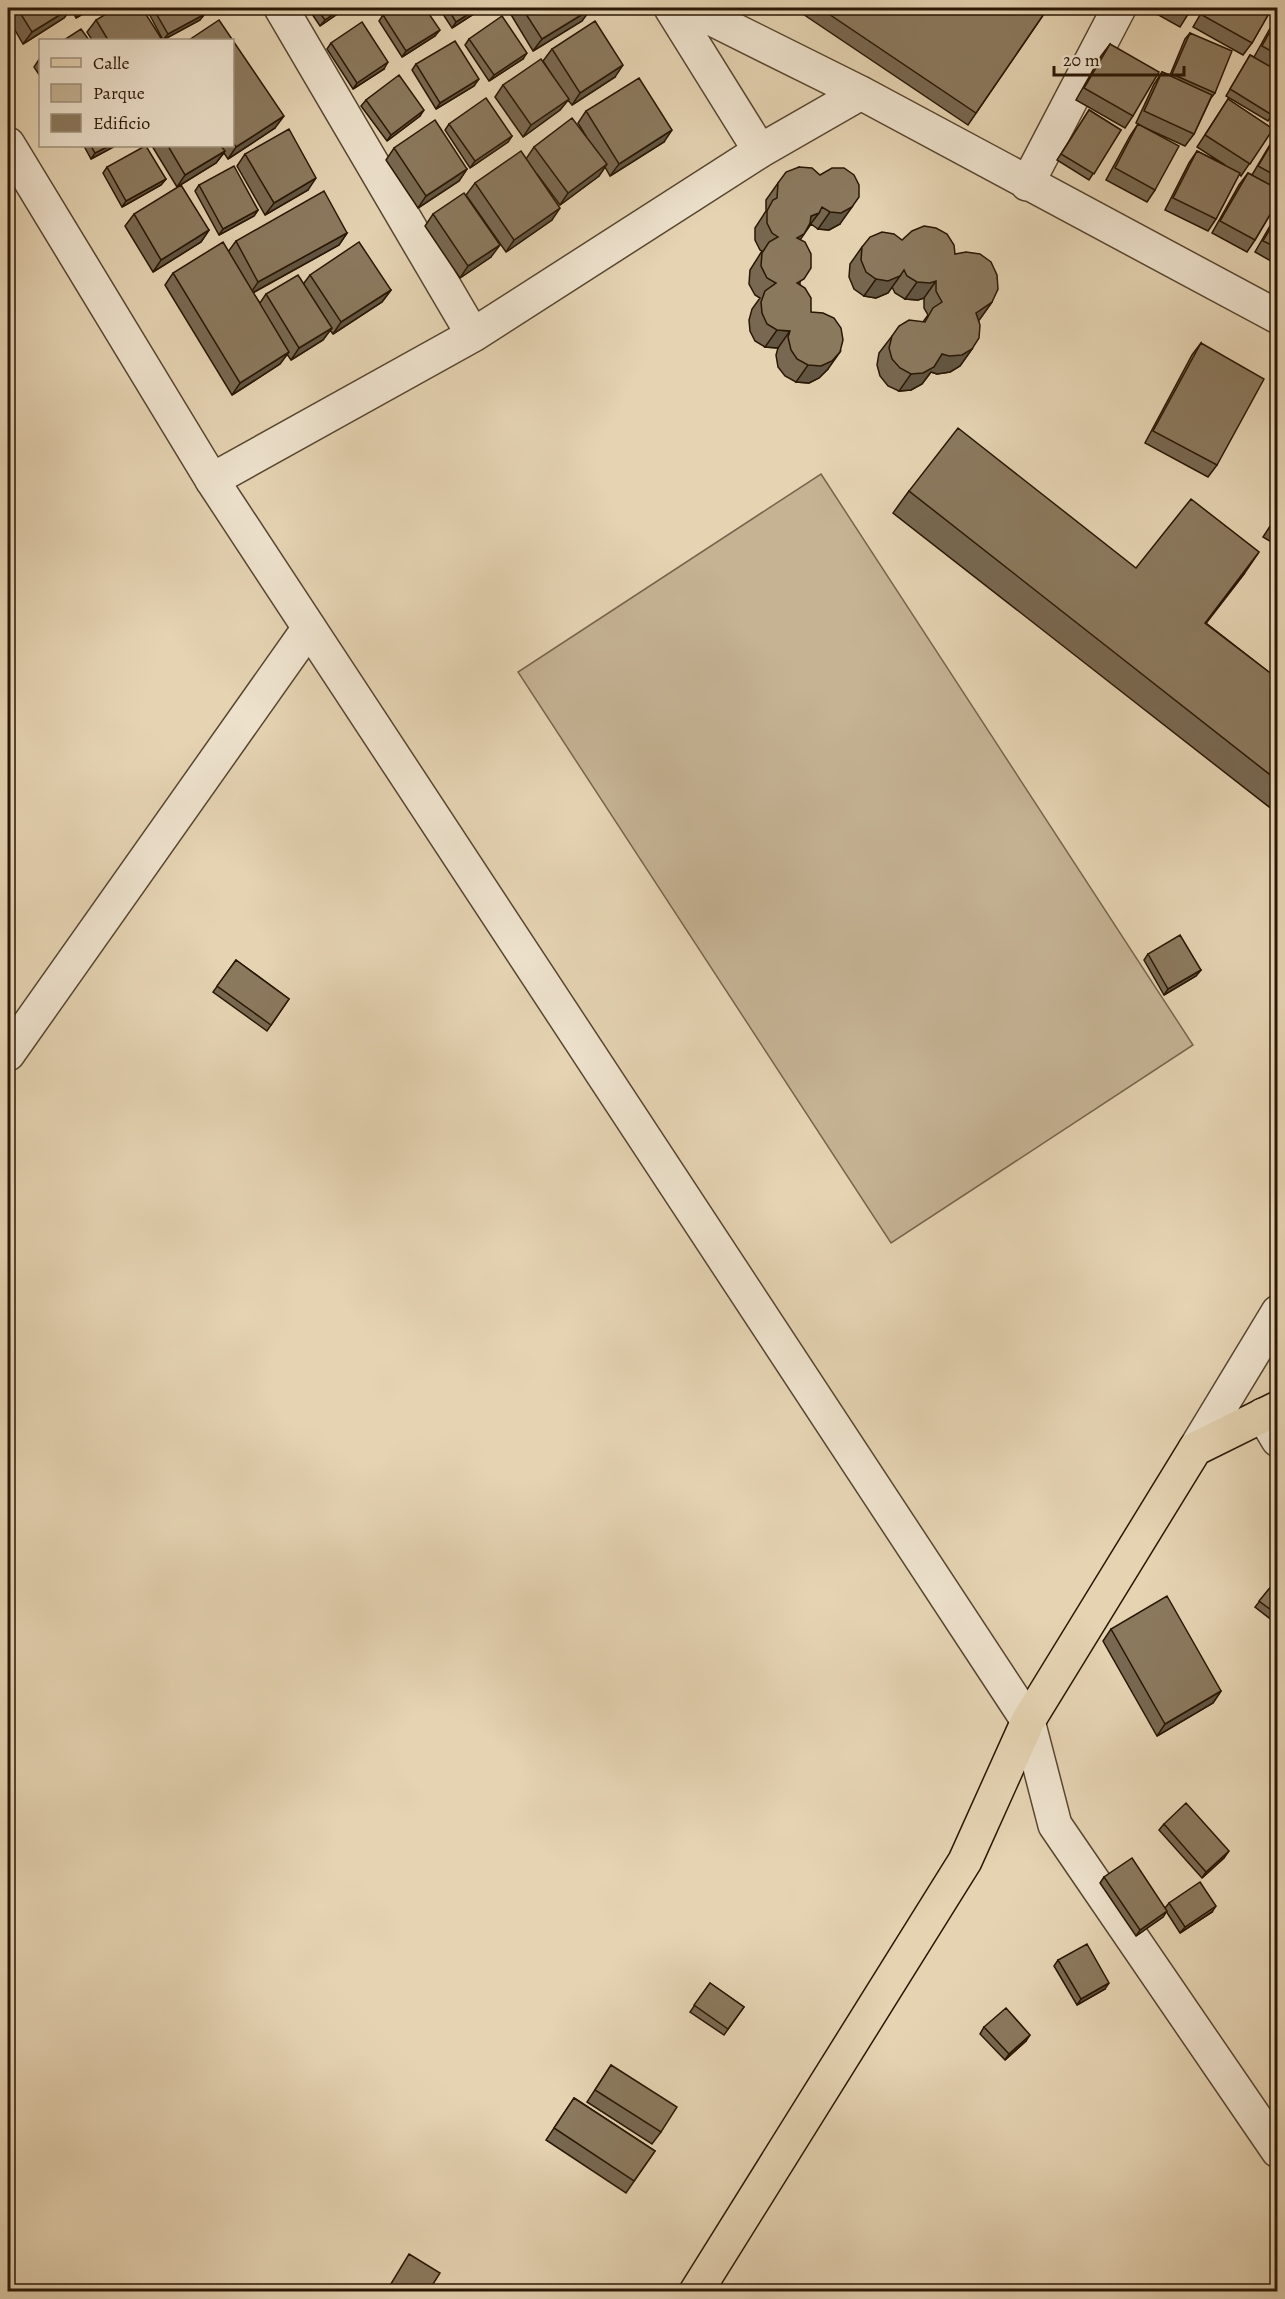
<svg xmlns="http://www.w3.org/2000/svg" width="1285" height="2299" font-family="Alegreya,serif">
<rect width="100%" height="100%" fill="#e5d3b2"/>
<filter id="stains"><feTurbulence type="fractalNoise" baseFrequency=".00333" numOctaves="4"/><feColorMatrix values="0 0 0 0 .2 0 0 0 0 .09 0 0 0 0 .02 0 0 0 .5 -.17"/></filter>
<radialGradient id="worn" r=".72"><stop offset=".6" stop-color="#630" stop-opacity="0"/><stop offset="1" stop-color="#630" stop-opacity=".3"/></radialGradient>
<!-- green -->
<path fill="#c5b394" stroke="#77654c" stroke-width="1.5" d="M821,474L1193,1045L891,1243L518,672Z"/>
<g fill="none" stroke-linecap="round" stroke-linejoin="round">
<defs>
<path id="minor" d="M281,8L473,335
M671,8L760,151
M690,8L861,93L1278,317
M1027,184L1119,8
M212,480L473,335L760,151L861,93
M8,1054L309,628
M1263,1415L1278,1440
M1028,1721L1055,1825L1278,2151"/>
<path id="tertiary" d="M8,144L212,480L1028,1721
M1195,1449L1278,1312"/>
<path id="primary" d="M696,2292L965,1861L1028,1721L1195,1449L1278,1408"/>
</defs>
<!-- minor casing -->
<use href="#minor" stroke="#584630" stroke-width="36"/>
<!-- tertiary casing -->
<use href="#tertiary" stroke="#584630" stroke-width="36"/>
<!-- primary casing -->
<use href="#primary" stroke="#291704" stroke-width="36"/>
<!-- minor -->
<use href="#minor" stroke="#eee2cd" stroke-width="33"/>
<!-- tertiary -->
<use href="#tertiary" stroke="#eee2cd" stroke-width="33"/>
<!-- primary -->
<use href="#primary" stroke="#e5d3b2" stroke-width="33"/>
</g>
<!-- wall -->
<path fill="#786851" stroke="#291704" stroke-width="1.5" d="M8,8H93L76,18L71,9L64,18L23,44L8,18Z
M146,8H201L200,20L163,40Z
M308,8H346L320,26Z
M439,8H483L452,28Z
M514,8H590L582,21L533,51L510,13Z
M794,8H1048L968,125Z
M1146,8H1192L1180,27Z
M1204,8H1272L1252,43L1243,55L1193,27Z
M1278,14V105L1268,121L1226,96L1250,55L1254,57Z
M383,15L435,36L402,57L379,21Z
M96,20L161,38L159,40H92L87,32Z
M1190,33L1215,93L1211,98L1194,134L1185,146L1139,125L1155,190L1147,202L1106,180L1130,136L1138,124L1136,123L1154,84L1162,72L1170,75L1185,39Z
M469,39L523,59L489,81L465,45Z
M232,40L275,128L228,159L224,153L216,163L177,187L152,146H232Z
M331,43L384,69L353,89L327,49Z
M1110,44L1133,116L1125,128L1076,100L1101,56Z
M552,49L615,77L572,105L568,100L560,110L523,137L495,97L503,85L552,75L543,61Z
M40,58V76L34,67Z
M416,64L474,86L436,109L412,70Z
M1228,99L1273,129L1241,176L1239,174L1216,219L1208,231L1165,210L1189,163L1197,151L1225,165L1197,147Z
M366,100L420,116L387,141L361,106Z
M1089,110L1121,130L1089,180L1057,160Z
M586,111L664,142L610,176L605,167L599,176L560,205L537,174L552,220L506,252L466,195L475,183L526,159L534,147L586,136L578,123Z
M449,124L512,136L508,142L470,168L445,130Z
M1278,131V201L1255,240L1247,252L1212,233L1239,185L1248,173L1252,175Z
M84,146H115L91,159Z
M394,148L467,169L459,181L418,208L386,160Z
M245,154L308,190L265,215L237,166Z
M107,167L166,179L161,185L122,207L103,173Z
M799,167L840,224L829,230L818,229L811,224L800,240V285L811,312L828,369L819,378L809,383L796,382L785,376L778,367L776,355L778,348L765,347L755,341L750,331L749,320L752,309L760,298L755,295L749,284L750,270L762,251L760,250L755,240V228L766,211V200L778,183Z
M199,185L258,210L254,216L219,235L195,191Z
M1278,212V265L1255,252Z
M134,214L209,230L201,242L153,272L125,226Z
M433,214L491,257L460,278L425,226Z
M347,233L339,245L253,293L260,303L266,294L304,283L310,275L391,290L382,302L333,334L330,330L323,340L291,360L287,354L280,364L232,395L165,285L173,273L228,252L236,241Z
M902,240L955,254L992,302L979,320L972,349L960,366L950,372L937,374L931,372L922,384L911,390L899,391L888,386L880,376L877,365L879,353L892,336L923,322L928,315L924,308V298L918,300L905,299L895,293L892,287L888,293L876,298L864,296L854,289L849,277L850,264L862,247Z
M1201,343L1217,465L1208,477L1145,443L1192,355Z
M909,491L1136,568L1244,574L1206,623L1278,679V814L893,513Z
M1278,514V546L1263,537Z
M1148,954L1201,970L1196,976L1164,995L1144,960Z
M236,960L289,999L267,1031L213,992Z
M1278,1578V1625L1255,1607Z
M1111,1629L1221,1691L1213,1703L1157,1736L1103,1641Z
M1164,1824L1224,1858L1202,1878L1159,1830Z
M1104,1877L1165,1908L1169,1903L1212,1912L1180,1933L1166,1911L1163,1917L1136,1936L1100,1883Z
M1058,1960L1105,1989L1077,2005L1054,1966Z
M710,1983L744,2007L724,2035L690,2012Z
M984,2027L1026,2041L1005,2060L980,2034Z
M611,2065L661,2132L652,2144L587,2102Z
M574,2098L655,2151L626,2193L546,2140Z"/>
<!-- shaded-wall -->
<path fill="#615542" stroke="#291704" stroke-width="1.5" d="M71,8H72L64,18L23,44L32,32Z
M83,8H93L76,18Z
M342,8H346L320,26L325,20Z
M478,8H483L452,28L456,22Z
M591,9L582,21L533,51L542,39Z
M205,14L200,20L163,40L168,34Z
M440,30L435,36L402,57L406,51Z
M527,53L523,59L489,81L494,75Z
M388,62L384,69L353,89L357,83Z
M623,65L615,77L572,105L580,93Z
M479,79L474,86L436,109L440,103Z
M569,99L560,110L523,137L531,125Z
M424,110L420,116L387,141L391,135Z
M284,116L275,128L228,159L236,147Z
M672,130L664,142L610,176L619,164Z
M512,136L508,142L470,168L475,161Z
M109,146H115L91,159L95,153Z
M225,151L216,163L177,187L185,175Z
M607,164L599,176L560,205L568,193Z
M467,169L459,181L418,208L426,196Z
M316,178L308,190L265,215L274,203Z
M166,179L161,185L122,207L126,201Z
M852,207L840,224L829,230L818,229L830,212Z
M560,208L552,220L506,252L514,240Z
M258,210L254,216L219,235L223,229Z
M819,213L806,230L811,216Z
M209,230L201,242L153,272L161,260Z
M347,233L339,245L250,294L258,282Z
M500,245L491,257L460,278L468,266Z
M900,276L888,293L876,298L864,296L876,279Z
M936,281L924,298L918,300L905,299L917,282Z
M391,290L382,302L333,334L341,322Z
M992,302L980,319L964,330L976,313Z
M332,328L323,340L291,360L299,348Z
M777,330L790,331L778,348L765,347Z
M972,349L960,366L950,372L937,374L931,372L922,384L911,390L899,391L911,374L942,354Z
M289,352L280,364L232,395L240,383Z
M840,352L828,369L819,378L809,383L796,382L808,365Z
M1259,552L1244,574L1190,644L1205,623Z
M1201,970L1196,976L1164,995L1168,989Z
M1221,1691L1213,1703L1157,1736L1165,1724Z
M1229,1851L1224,1858L1202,1878L1206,1872Z
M1216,1906L1212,1912L1180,1933L1185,1927Z
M1167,1911L1163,1917L1136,1936L1140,1930Z
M1109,1983L1105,1989L1077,2005L1081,1999Z
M1030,2035L1026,2041L1005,2060L1009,2054Z"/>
<!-- building -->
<path fill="#8b795e" stroke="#291704" stroke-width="1.5" d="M17,8H71L32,32Z
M116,8H142L161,38L157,40H108L96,20Z
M153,8H201L205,14L168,34Z
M316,8H342L325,20Z
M395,8H425L440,30L406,51L383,15Z
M447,8H478L456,22Z
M522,8H590L591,9L542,39Z
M820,8H1048L976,113Z
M1175,8H1192L1188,15Z
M1206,8H1272L1252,43L1202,15Z
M502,16L527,53L494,75L469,39Z
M1278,17V55L1262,46Z
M219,20L284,116L236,147L232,141V40H189Z
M595,21L623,65L580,93L552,49Z
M362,22L388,62L357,83L331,43Z
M81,29L89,40H64Z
M1190,33L1232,51L1215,93L1172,74Z
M455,41L479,79L440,103L416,64Z
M1110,44L1159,72L1133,116L1084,88Z
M1250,55L1278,71V105L1272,115L1230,89Z
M541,59L569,99L531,125L503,85Z
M1162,72L1212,95L1194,134L1144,111Z
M399,75L424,110L391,135L366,100Z
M639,78L672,130L619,164L586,111Z
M486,98L512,136L475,161L449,124Z
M1228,99L1273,129L1250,164L1205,135Z
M1089,110L1121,130L1094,174L1061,154Z
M572,118L607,164L568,193L534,147Z
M435,120L467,169L426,196L394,148Z
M1138,124L1179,146L1155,190L1115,168Z
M289,129L316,178L274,203L245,154Z
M1278,133V177L1258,166Z
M91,146H109L95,153Z
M145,146H146L166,179L126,201L107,167Z
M168,146H221L225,151L185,175Z
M521,151L560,208L514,240L475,183Z
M1197,151L1240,173L1216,219L1173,198Z
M234,166L258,210L223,229L199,185Z
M799,167L812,168L820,175L832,168H844L854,175L859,185V197L852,207L841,213L830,212L822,207L819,213L811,216L810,223L804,234L797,238L805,242L811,254V268L804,279L797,283L805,288L811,298V312L823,313L834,318L841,328L843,340L840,352L832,361L821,366L808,365L797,359L791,350L788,337L790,331L777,330L767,324L762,313L761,302L765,291L776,283L767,278L761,266L762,253L769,242L778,237L772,233L767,223V211L773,200L777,198L778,183L786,172Z
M1248,173L1278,189V201L1255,240L1220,221Z
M181,185L209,230L161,260L134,214Z
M324,191L347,233L258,282L236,241Z
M464,193L500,245L468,266L433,214Z
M1278,215V248L1263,241Z
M924,226L936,228L947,234L954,245L955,254L966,252L980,254L991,262L997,275L998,289L992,302L976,313L980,325L979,338L972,349L962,355L949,356L942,354L934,367L923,373L911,374L900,368L892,359L889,348L892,336L899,326L909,320L925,322L933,308L942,302L936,291V281L930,283L917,282L907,276L904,270L900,276L888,281L876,279L866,272L861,260L862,247L870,237L882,232L894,234L902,240L912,231Z
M223,242L289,352L240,383L173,273Z
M359,242L391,290L341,322L310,275Z
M298,275L332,328L299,348L266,294Z
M1201,343L1264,379L1217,465L1153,431Z
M958,428L1136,568L1191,499L1259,552L1205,623L1278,679V781L909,491Z
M1180,935L1201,970L1168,989L1148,954Z
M236,960L289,999L271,1025L217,986Z
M1278,1578V1615L1259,1601Z
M1167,1596L1221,1691L1165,1724L1111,1629Z
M1186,1803L1229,1851L1206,1872L1164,1824Z
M1132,1858L1167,1911L1140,1930L1104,1877Z
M1200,1882L1216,1906L1185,1927L1169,1903Z
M1087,1944L1109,1983L1081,1999L1058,1960Z
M710,1983L744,2007L728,2029L694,2005Z
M1006,2008L1030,2035L1009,2054L984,2027Z
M611,2065L677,2107L661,2132L595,2090Z
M574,2098L655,2151L634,2181L554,2128Z
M409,2254L440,2273L428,2292H386Z"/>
<!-- margin -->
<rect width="1285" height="2299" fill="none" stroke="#e5d3b2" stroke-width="30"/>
<rect x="9" y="9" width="1267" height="2281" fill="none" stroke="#291704" stroke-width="3"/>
<rect x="15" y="15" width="1255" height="2269" fill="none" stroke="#291704" stroke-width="1.5"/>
<!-- legend -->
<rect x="39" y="39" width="195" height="108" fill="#eee2cd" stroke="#9f917d" stroke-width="1.5"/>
<rect x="51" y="58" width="30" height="9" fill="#e5d3b2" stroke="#9f917d" stroke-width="1.5"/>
<text x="93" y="69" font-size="18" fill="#291704">Calle</text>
<rect x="51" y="84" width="30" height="18" fill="#c5b394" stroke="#9f917d" stroke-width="1.5"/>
<text x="93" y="99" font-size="18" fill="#291704">Parque</text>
<rect x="51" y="114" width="30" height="18" fill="#8b795e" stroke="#9f917d" stroke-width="1.5"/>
<text x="93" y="129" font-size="18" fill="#291704">Edificio</text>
<!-- scale -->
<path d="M1054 66v9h130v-9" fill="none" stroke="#291704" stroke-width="3"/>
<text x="1063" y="66" font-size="18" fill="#291704" stroke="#eee2cd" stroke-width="4.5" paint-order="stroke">20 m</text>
<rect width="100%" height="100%" filter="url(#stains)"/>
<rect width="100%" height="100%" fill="url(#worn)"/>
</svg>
